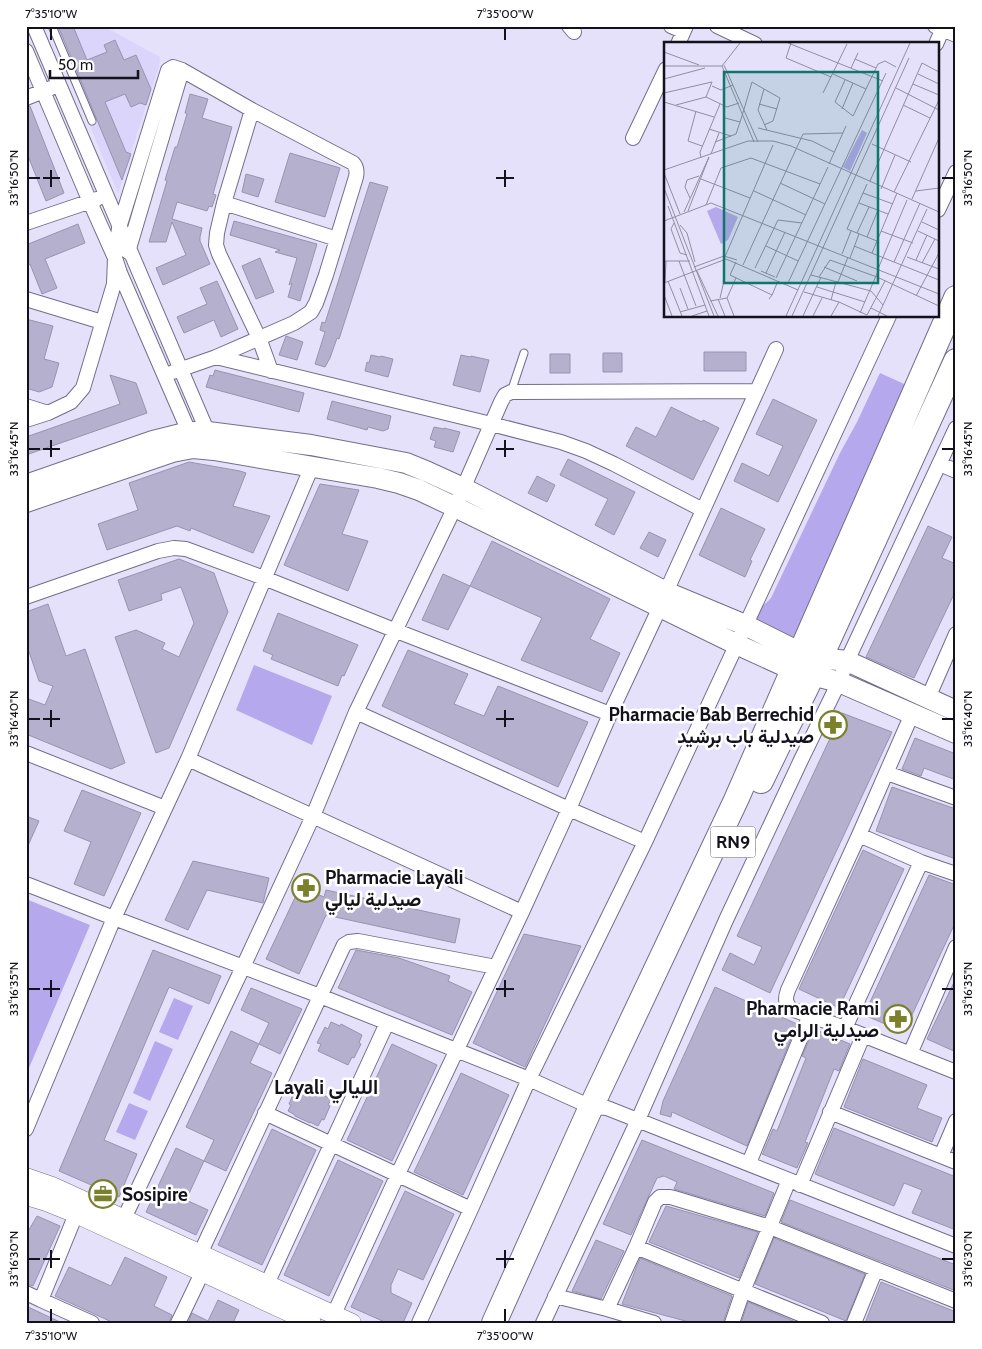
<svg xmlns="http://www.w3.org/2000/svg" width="982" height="1349" font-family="Cabin,Vazirmatn,sans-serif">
<rect width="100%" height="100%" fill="#e5e1fb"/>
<!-- built -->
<path fill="#dbd5fc" d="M48,26H103L160,57L159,66L118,193Z"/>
<!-- green -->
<path fill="#b5a8ec" d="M880,373L913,388L795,637H791L756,621C756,609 765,605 771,598L840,453L857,422Z
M254,665L332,696L312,745L236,710Z
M26,899L90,925L26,1075Z
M174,998L193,1006L178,1040L159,1032Z
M155,1041L173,1049L150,1101L133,1093Z
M129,1103L148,1111L135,1140L116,1132Z"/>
<!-- building -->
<path fill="#b4b0ce" stroke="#9793b0" d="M58,26H73L87,60L107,52L104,45L115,40L124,60L136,55L151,89L146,105L140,103L131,107L125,94L105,102L126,152L131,154L122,180Z
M190,94L208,99L202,118L232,127L213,194L216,195L212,207L209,206L207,211L177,202L172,219L202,228L200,237V241L210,264L163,285L156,268L186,255L172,222L166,242H149L167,181L165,180L175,147H177L187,114L185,113Z
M30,106L64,193L46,201L26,151V107Z
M290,153L340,168L325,217L275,202Z
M246,174L264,179L258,197L242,192Z
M370,182L388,187L339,339L337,338L330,358L325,367L315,364L325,332L320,330L322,322L325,323Z
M234,221L317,244L300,301L288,297L292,283L289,285L297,258L275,252L280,250L230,235Z
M78,224L85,243L45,259L57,288L42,294L30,264L26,266V245Z
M260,258L274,292L256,299L242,266Z
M217,281L238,329L221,337L214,320L184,333L177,317L207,304L200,288Z
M26,319L53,326L44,359L59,363L52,387L39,392L26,388Z
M286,336L303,342L297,360L279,355Z
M704,352H746V371H704Z
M603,353H622V372H603Z
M550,354H570V373H550Z
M371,355L380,357L381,356L393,359L388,377L365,371L367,362L369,363Z
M461,355L470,357L471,356L489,360L480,392L453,385Z
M215,370L304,393L299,412L206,387L210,375L213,376Z
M110,375L136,383L147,413L26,455V437L120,404Z
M773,399L817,420L778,502L734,481L742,463L769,476L783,446L756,434Z
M332,401L391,416L388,429L383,431L368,427L367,430L327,419Z
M671,407L702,422L703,420L719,428L693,480L626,446L636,427L656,437Z
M434,427L444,429V428L460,432L453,452L434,447L436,441L430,439Z
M568,459L635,492L614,535L595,525L608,499L560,475Z
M189,462L240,471L246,473L233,506L270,516L253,553L191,528L190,531L177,526L107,550L98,524L138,510L129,483Z
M537,476L555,485L547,502L528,493Z
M320,484L359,490L342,534L368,541L348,591L284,565Z
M721,508L765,529L750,560L752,561L745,577L699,555Z
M928,526L952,537L942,558L956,564V590L914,678L866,657Z
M649,532L666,540L658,557L640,548Z
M492,541L610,599L590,639L620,653L602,692L521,660L542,618L470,586Z
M179,559L214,573L228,612L169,748L156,753L115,637L136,630L165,643L162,649L179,657L194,623L181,587L161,594L162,600L129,611L118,580Z
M443,574L470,586L448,630L422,620Z
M48,604L66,656L85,649L125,763L111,769L26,734V698L45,705L53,686L39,681L26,643V612Z
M278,613L358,645L344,676L342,675L338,686L271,659L273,655L263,651Z
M408,650L468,674L454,704L484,716L498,686L588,722L558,787L382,706Z
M842,713L892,732L770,993L722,970L730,953L754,965L762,947L737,936Z
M915,738L956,754V780L924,768L921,776L902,769Z
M892,787L956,809V859L876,831Z
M82,790L141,813L104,896L74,884L91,842L64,831Z
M26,816L39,821L26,850Z
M863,850L904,869L839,1008L799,989Z
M193,861L269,878L263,903L207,890L188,930L165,920Z
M929,875L956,885V921L904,1032L864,1015Z
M300,887L324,897L326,890L460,919L455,943L326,915L299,974L266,959Z
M524,934L581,946L525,1067L473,1043Z
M153,950L221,976L209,1004L169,987L104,1140L137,1154L119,1197L59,1171Z
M356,950L399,958L450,976L448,981L472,992L452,1035L338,988Z
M956,978V1052L927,1039Z
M715,987L797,1024L747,1146L672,1112L671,1117L660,1114L663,1101Z
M251,988L302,1009L280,1054L259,1044L269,1023L241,1010Z
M331,1022L340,1026L341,1024L362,1035L359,1043L361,1044L354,1058L352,1057L348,1065L318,1051L321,1044L317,1043L325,1027L328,1029Z
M814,1029L850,1044L839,1071L834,1069L805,1142L808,1143L797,1168L762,1154L763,1153L773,1129L777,1131L806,1058L802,1056Z
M231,1031L259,1044L250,1063L272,1073L226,1171L204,1161L214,1140L186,1127Z
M392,1044L437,1065L392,1161L347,1140Z
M863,1059L927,1085L917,1108L942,1118L932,1142L844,1107Z
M461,1073L509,1095L463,1195L414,1172Z
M301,1084L308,1088L309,1086L324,1093L323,1095L331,1099L328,1105L330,1106L324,1120L322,1119L318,1126L310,1122V1123L295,1116V1115L288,1111L291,1105L289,1104L295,1090L298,1091Z
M834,1128L956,1177V1230L912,1213L922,1190L904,1183L894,1206L815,1174Z
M272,1129L316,1150L262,1265L218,1245Z
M642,1140L774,1193L765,1216L674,1189L677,1182L664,1176L657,1178L631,1235L603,1224Z
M176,1148L204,1161L186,1200L208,1210L196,1235L146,1212Z
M338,1160L383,1181L329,1296L284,1275Z
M405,1191L454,1214L423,1280L398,1269L391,1285V1293L412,1303L403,1323H387L351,1307Z
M790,1200L956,1265V1291L781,1222Z
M666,1206L758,1232L739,1278L649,1242Z
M37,1216L60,1226L33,1286L26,1284V1235Z
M774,1238L865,1274L846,1321L755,1284Z
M596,1240L624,1251L601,1299L572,1291Z
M125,1257L167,1277L154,1306L172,1315L169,1323H114L55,1296L69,1267L111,1286Z
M640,1258L732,1296L723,1323H693L622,1304Z
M881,1282L956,1312V1323H865Z
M218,1300L239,1310L233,1323H188L192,1313L208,1321Z
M748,1302L798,1323H741Z
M26,1306L62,1323H26Z"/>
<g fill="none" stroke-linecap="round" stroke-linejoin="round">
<defs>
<path id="service" d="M52,26L92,121
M511,392L524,353"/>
<path id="minor" d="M34,26L211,440
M569,26L574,32
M671,26L683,31
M717,26L755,44
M935,26L956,35
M678,44L686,26
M936,44L944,26
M26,51L90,202L115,258L120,273L189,432L191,439
M26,98L51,88
M633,138L666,69
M224,203L337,239
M938,210L956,172
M26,223L97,199
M128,252L182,70
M26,299L102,322
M216,357L491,424L561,442L586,451L614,464L703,510
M173,372L216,357L294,323L311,312L316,303L326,275L356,177C357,172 357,167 353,163L252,110
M26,406L48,413
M26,420L48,413L71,402L83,388L114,284L115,258L119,228L168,70L173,67L182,70L252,110L224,203L217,233L216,245L219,254L259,338L271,371
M940,464L956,471
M666,592L776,349
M26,597L158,551L174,548L186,549L264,578L394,630L610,714
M928,698L956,634
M356,712L569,809L645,842
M912,714L859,835L788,990C785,998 785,1003 791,1009L845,1028L956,1072
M26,753L165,808
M188,759L522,912
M887,773L956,798
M859,835L921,862L956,874
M26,884L114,918L320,996L529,1079L591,1107L607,1108L956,1246
M845,1028L921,862
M910,1054L956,947
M830,1112L956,1162
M265,1113L471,1209
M26,1129L114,918L188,759L312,466
M941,1156L956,1121
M749,1163L810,1015
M800,1185L863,1036
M76,1214L41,1300L92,1323
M120,1227L243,967L313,816L356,712L455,507L501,402L505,395L511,392H519L757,391
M636,1247L822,1323
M200,1254L344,945L349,942L358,941L496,967
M267,1284L387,1023
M26,1293L41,1300
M555,1296L607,1309L654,1323
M607,1309L636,1247L655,1202L660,1197H670L674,1198L770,1227L956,1301
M334,1314L398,1174L522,912L569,809L610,714L660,607
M178,1323L202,1273
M419,1323L471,1209L529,1079L645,842L889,316
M543,1323L638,1120L726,920L800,762L839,682L847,661L956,428
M732,1323L743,1291L789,1180
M854,1323L876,1269"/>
<path id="tertiary" d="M26,1177L52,1186L352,1323
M26,1196L46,1202L76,1214L312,1323"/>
<path id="secondary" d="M26,485L153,441L189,432H208L311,445L406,463L428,472L463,488L666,592L745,625L801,653L820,658L847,661L956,711
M26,502L172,452L193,448L214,450L378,478L399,483L419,490L455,507L736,644L793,670L839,682L956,733"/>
<path id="trunk" d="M761,781L812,676L956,361
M494,1323L591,1107L736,800L956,298"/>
</defs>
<!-- service casing -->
<use href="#service" stroke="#736e8a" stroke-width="9"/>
<!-- minor casing -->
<use href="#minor" stroke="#736e8a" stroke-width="16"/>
<!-- tertiary casing -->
<use href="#tertiary" stroke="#736e8a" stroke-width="19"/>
<!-- secondary casing -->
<use href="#secondary" stroke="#736e8a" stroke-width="22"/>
<!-- trunk casing -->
<use href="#trunk" stroke="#736e8a" stroke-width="26"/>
<!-- service -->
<use href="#service" stroke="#fff" stroke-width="7"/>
<!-- minor -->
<use href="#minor" stroke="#fff" stroke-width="14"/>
<!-- tertiary -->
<use href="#tertiary" stroke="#fff" stroke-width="18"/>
<!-- secondary -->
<use href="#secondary" stroke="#fff" stroke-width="20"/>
<!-- trunk -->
<use href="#trunk" stroke="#fff" stroke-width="24"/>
</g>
<!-- ticks -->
<path fill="none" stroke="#13111b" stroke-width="2" d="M51,28V40M505,28V40M51,170V187M505,170V187M28,178H40M43,178H60M496,178H514M942,178H954M51,440V457M505,440V457M28,449H40M43,449H60M496,449H514M942,449H954M51,710V727M505,710V727M28,719H40M43,719H60M496,719H514M942,719H954M51,980V997M505,980V997M28,989H40M43,989H60M496,989H514M942,989H954M51,1250V1268M505,1250V1268M28,1259H40M43,1259H60M496,1259H514M942,1259H954M51,1309V1322M505,1309V1322"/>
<!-- icons -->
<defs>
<symbol id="pharmacy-ring" viewBox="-11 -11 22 22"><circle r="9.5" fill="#fff" stroke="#7b812b" stroke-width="1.5"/><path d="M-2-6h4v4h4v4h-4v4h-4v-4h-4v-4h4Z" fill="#7b812b"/></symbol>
<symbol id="office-ring" viewBox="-11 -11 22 22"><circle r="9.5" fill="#fff" stroke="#7b812b" stroke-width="1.5"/><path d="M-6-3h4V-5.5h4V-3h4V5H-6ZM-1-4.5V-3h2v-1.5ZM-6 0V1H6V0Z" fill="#7b812b"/></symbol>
</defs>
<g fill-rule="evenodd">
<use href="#pharmacy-ring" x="817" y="709" width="32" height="32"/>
<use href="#pharmacy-ring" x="290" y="872" width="32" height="32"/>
<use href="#pharmacy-ring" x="882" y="1003" width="32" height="32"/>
<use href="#office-ring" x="87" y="1178" width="32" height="32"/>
</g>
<g text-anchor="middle" stroke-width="5" stroke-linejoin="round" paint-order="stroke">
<!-- shield labels -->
<rect fill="#fff" stroke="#5a585f" stroke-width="1" x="710.5" y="826.5" width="45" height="31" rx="4"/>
<g font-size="18" font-weight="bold" fill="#13111b">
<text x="733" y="848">RN9</text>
</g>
<!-- poi labels -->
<g font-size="19" font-weight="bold" fill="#13111b" stroke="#fff" text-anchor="end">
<text x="814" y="721">Pharmacie Bab Berrechid<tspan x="814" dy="22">صيدلية باب برشيد</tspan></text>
<text x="325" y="884" text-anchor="start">Pharmacie Layali<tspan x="325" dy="22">صيدلية ليالي</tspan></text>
<text x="879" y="1015">Pharmacie Rami<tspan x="879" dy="22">صيدلية الرامي</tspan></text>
<text x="122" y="1201" text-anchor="start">Sosipire</text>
</g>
<!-- neighbourhood labels -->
<g font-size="20" font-weight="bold" fill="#13111b" stroke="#fff">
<text x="326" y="1094">Layali الليالي</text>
</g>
</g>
<!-- overview -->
<g transform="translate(664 42)">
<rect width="275" height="275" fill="#e5e1fb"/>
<path d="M198,88L203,91L186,129L179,125ZM52,165L74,175L64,198L57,202L43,169Z" fill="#b5a8ec"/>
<path fill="none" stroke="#918ea1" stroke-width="1" d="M124,1L219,39M127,1L122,16L167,35M0,10L35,23M191,17L212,26M60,23L94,100M0,24H58L76,1M58,24L90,100M187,26L194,11M169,32L202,47M254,32L275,42M0,37L41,26M181,38L171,60L189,74L214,22L221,19L232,25M249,42L275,53M48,44L57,48L69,43M232,46L275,68M100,47L116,56L109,79L100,83M0,51L48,40L42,55L12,63M159,51L183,2M42,55L63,65L75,61M0,60L50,75M95,62L113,67M239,63L266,76M178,67L189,41M32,69L24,99L38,104M78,74L88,40L100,47L94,68L103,88M61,76L76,80M94,86L148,99L170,110M45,87L67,94M51,100L72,92L78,74M208,102L247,120M47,112L55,91M37,116L36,110L56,62M165,122L182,84M0,128L84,99H109L127,104L275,170M0,131L16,172M37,137L86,156M206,139L258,21L275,30M116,141L161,162M203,142L183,187L213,199M0,146L50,274M217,147L231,113M90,149L142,173M252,149L275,146M230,150L275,58M199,151L229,162M26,156L21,145L23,138L35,134M248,157L275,96M195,161L224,172M42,163L57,126L87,116L156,142M4,164L45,274M20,170L45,115L24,169M0,179L47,161L275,252M258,180L275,188M10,181L7,187L16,211L23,213M16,183L23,191L31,220M217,189L249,201M254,189L275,199M193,191L205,165M203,195L214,168M102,204L134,219M190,204L275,238M208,211L233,151M178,212L187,189M243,215L275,227M186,216L195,192M60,217L109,103M252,218L263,193M0,219H26M15,219L32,264M72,220L66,233L108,253L105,257M230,220L256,161M258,221L271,197M79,223L139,92L179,91M30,225L60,214L73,218M160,225L193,239M91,226L114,178L138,181M214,227L243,158M33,229L54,274M97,229L111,235M102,231L121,190M147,233L207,249L219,263M155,235L166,218L213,235L275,264M112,236L164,125M4,239L18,274M1,240L2,219M174,240L184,215M0,241L62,217L134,248M124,241L222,31M153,245L201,260M16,246L24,267M140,250L175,260L203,273L221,239M0,253L8,274M108,253L114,239M252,254L275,211M56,256L60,239M54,257L61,274M167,258L172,240M46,259L63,256M207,266L223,274M16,270L41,263M196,271L215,227M28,274L43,269M70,274L63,256L72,236M122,274L246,1M128,274L245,16M139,274L157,235M149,274L158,256M167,274L175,260M214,274L263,167"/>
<path fill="#0f766e" fill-opacity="0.15" stroke="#0f766e" stroke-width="2.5" d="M60,30H214V241H60Z"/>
<rect width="275" height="275" fill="none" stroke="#13111b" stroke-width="2.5"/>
</g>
<!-- border -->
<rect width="982" height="1349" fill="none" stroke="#ffffff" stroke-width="55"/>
<!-- scale -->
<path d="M50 70v8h88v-8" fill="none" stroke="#13111b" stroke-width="2.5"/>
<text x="58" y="70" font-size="15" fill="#13111b" stroke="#ffffff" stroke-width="4" paint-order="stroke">50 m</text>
<rect x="28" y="28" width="926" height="1294" fill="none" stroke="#13111b" stroke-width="2"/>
<g font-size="12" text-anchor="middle" fill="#13111b">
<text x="51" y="18">7°35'10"W</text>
<text x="505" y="18">7°35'00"W</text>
<text transform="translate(14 178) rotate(-90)" y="4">33°16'50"N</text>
<text transform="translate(968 178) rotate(-90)" y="4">33°16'50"N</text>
<text transform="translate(14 449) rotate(-90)" y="4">33°16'45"N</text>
<text transform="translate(968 449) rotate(-90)" y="4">33°16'45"N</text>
<text transform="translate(14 719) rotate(-90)" y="4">33°16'40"N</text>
<text transform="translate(968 719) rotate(-90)" y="4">33°16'40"N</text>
<text transform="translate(14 989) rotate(-90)" y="4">33°16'35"N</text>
<text transform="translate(968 989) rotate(-90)" y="4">33°16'35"N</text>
<text transform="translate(14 1259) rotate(-90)" y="4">33°16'30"N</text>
<text transform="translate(968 1259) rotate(-90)" y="4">33°16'30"N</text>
<text x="51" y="1340">7°35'10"W</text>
<text x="505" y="1340">7°35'00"W</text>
</g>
</svg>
